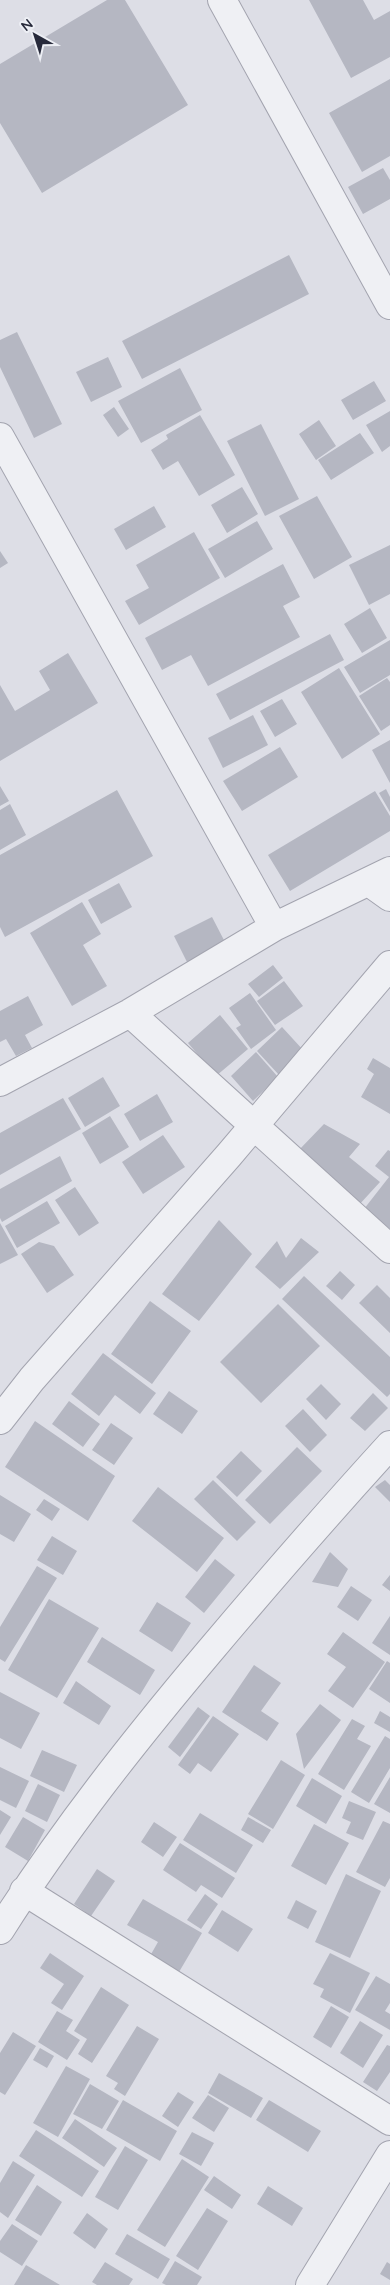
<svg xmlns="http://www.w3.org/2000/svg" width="390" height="2285" font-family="Quicksand,sans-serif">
<rect width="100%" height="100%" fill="#dddee6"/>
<!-- building -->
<path fill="#b5b7c2" d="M107,0H125L188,105L42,193L0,123V64Z
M309,0H363L374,20L390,11V57L351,78Z
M390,79V156L362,172L329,113Z
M383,168L390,180V199L363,214L348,187Z
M289,255L309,294L142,379L122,341Z
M17,332L62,424L34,438L0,367V340Z
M108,357L122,387L91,402L76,372Z
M180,368L202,410L141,443L118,401Z
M374,381L386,401L353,420L341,400Z
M114,407L129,429L118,437L103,415Z
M390,411V446L382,452L366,425Z
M200,415L235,475L199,496L178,461L163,470L151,450L168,439L166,435Z
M319,420L336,446L316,460L299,434Z
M261,424L299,499L265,516L227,441Z
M360,433L374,453L331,480L318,460Z
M242,487L258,514L227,533L211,505Z
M317,496L352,557L314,579L279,516Z
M154,506L166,527L126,550L114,529Z
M257,521L273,549L225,578L208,549Z
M194,532L220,578L139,625L125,601L149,588L136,565Z
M390,545V594L369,605L349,565Z
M0,551L8,563L0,568Z
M283,564L300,597L283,606L300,637L208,686L191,655L162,670L145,638Z
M370,608L387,638L362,653L344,624Z
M330,634L344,660L230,720L216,694Z
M390,640V675L360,693L344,667Z
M68,653L98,703L0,761V685L15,711L50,690L39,671Z
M339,668L380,734L342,759L301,692Z
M387,678L390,682V725L381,731L359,696Z
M282,699L297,724L275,737L260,711Z
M253,715L268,745L223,768L208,738Z
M390,740V783L372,750Z
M280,747L298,777L242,811L223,781Z
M0,786L9,801L0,806Z
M386,789L390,797V812L379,793Z
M117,790L153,856L5,937L0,927V855Z
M375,791L390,816V831L290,891L268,855Z
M10,804L26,835L0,850V810Z
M119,883L132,907L101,924L88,900Z
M82,902L101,934L83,945L107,986L72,1006L30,933Z
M212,917L226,944L188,964L174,936Z
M273,965L283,978L259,997L248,984Z
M284,981L303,1006L275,1025L257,1001Z
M250,993L276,1030L251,1049L236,1028L241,1025L229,1008Z
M28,996L43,1025L25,1035L32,1048L16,1056L6,1039L0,1042V1011Z
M220,1015L248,1049L216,1076L188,1043Z
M282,1027L304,1051L279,1075L257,1051Z
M256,1052L278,1077L253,1101L231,1076Z
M373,1058L390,1068V1114L361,1097L374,1074L367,1069Z
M103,1077L120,1106L85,1127L68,1098Z
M157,1094L173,1122L140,1141L124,1114Z
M63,1098L81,1129L0,1175V1133Z
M110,1116L129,1147L100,1164L82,1133Z
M324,1124L360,1144L349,1157L380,1182L358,1206L298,1151Z
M163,1135L185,1167L143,1194L122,1162Z
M388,1150L390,1151V1229L364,1209L389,1177L375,1166Z
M60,1156L72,1181L2,1222L0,1218V1189Z
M75,1187L99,1223L79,1236L55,1200Z
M47,1201L60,1223L17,1248L5,1226Z
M219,1220L252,1254L199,1321L162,1294Z
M0,1223L18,1255L0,1264Z
M301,1238L319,1252L280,1289L255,1267L277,1241L286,1258Z
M39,1242L54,1246L74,1275L47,1293L21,1254Z
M340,1271L355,1285L342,1300L326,1286Z
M304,1276L390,1357V1394L387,1397L282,1299Z
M377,1285L390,1298V1333L359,1303Z
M150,1301L191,1331L152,1384L111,1354Z
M278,1304L320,1346L261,1403L220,1362Z
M103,1353L156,1393L140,1414L115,1395L99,1416L71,1394Z
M321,1384L341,1404L326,1420L306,1399Z
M169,1391L198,1411L182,1434L153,1414Z
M373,1393L388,1408L365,1431L350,1418Z
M69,1401L100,1424L83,1447L52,1424Z
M303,1409L327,1435L310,1452L285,1426Z
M35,1421L115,1476L88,1521L5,1467Z
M111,1423L133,1438L114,1465L92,1450Z
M297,1447L322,1471L270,1524L245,1500Z
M241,1451L262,1471L237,1497L216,1477Z
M213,1480L256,1522L237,1541L194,1499Z
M385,1480L390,1485V1502L375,1487Z
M158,1487L224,1538L197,1572L132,1521Z
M0,1495L31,1514L14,1542L0,1534Z
M44,1499L60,1509L52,1521L36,1510Z
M52,1536L77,1551L63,1575L37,1560Z
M330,1552L348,1569L338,1587L312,1582Z
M215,1559L235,1575L204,1613L185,1597Z
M37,1566L57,1578L5,1662L0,1659V1627Z
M390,1575V1591L382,1585Z
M351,1586L372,1600L358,1621L337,1607Z
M49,1599L99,1628L57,1698L8,1670Z
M157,1602L191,1623L172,1652L139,1631Z
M390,1616V1655L372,1643Z
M343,1632L385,1662L353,1708L328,1691L346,1667L327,1654Z
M102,1637L155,1670L140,1695L87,1662Z
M387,1661L390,1663V1703L369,1689Z
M254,1665L281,1683L261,1711L279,1723L267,1741L222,1712Z
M76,1681L111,1706L99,1725L63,1703Z
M0,1692L40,1713L21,1749L0,1738Z
M320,1704L341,1720L304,1769L296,1734Z
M198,1707L210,1716L180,1757L168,1747Z
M380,1711L390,1717V1732L374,1723Z
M213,1716L239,1734L211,1772L198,1763L190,1774L178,1765Z
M352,1719L365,1726L357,1739L371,1746L344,1790L318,1774Z
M385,1736L390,1739V1768L369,1803L351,1792Z
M42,1750L77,1765L64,1792L30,1776Z
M281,1760L305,1775L273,1829L248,1814Z
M0,1767L29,1781L16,1808L0,1800Z
M390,1777V1813L374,1804Z
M312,1778L342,1796L326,1824L296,1806Z
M38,1784L60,1795L47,1822L25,1811Z
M349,1801L376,1812L363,1840L346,1833L351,1822L342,1818Z
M0,1810L11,1817L0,1835Z
M200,1813L253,1845L236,1873L183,1840Z
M23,1817L45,1830L28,1861L5,1847Z
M248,1817L271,1830L263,1843L241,1830Z
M383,1821L390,1824V1878L385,1887L356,1872Z
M154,1822L177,1837L163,1857L141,1842Z
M314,1824L349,1843L326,1885L291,1866Z
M180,1843L235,1878L222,1898L201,1885L196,1892L163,1870Z
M97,1869L115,1881L91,1916L74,1904Z
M346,1874L381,1891L350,1958L315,1942Z
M205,1894L218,1904L201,1929L187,1920Z
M143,1899L202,1933L179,1972L150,1956L158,1942L127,1925Z
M296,1900L317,1911L308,1929L287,1918Z
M222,1910L253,1929L238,1952L208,1933Z
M50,1953L84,1976L62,2010L51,2003L64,1984L40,1968Z
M330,1953L370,1973L350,2013L320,1997L324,1989L313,1984Z
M376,1976L390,1984V2003L385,2011L390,2014V2030L355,2010Z
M101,1987L129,2005L92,2063L78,2054L87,2039L74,2031Z
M331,2006L349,2017L331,2048L313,2037Z
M57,2011L73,2020L66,2031L80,2040L67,2060L38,2042Z
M360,2021L383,2035L363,2068L340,2053Z
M137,2026L159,2039L125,2096L114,2089L118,2083L106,2076Z
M13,2032L36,2046L5,2095L0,2092V2053Z
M387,2045L390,2046V2072L377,2091L363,2082Z
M40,2048L54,2056L47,2068L33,2060Z
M66,2066L90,2079L58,2137L33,2123Z
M219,2073L263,2098L251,2118L208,2093Z
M90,2084L119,2101L102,2129L73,2114Z
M178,2092L194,2102L178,2127L162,2116Z
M208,2095L229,2108L214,2132L192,2118Z
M123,2100L177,2131L160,2161L106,2130Z
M269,2100L321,2131L308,2152L256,2120Z
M75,2119L117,2148L104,2167L62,2138Z
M36,2130L99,2171L82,2197L19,2156Z
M192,2132L214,2143L201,2166L179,2154Z
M125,2146L148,2160L118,2210L95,2197Z
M182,2159L209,2177L165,2247L137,2230Z
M13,2161L35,2175L8,2218L0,2212V2183Z
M214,2176L241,2195L232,2209L204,2190Z
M37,2185L62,2202L41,2236L15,2220Z
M268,2186L303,2208L292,2226L257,2204Z
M207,2208L228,2221L198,2270L176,2256Z
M87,2213L108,2229L95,2249L73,2233Z
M12,2224L38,2241L22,2266L0,2252V2241Z
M127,2234L170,2259L158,2279L115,2254Z
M175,2261L202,2277L197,2285H166L162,2283Z
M105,2262L133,2279L129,2285H97L92,2282Z
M387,2262L390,2264V2280L380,2274Z
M26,2265L60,2285H14Z"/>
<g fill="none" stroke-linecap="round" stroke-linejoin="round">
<defs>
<path id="minor" d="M222,0L390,305
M0,437L274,927
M369,882L390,897
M130,1013L390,1249
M0,1082L130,1013L274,927L390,871
M0,1420L32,1379L229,1155L390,965
M24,1891L390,2121
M0,1930C62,1832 134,1741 209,1652C268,1582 328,1513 390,1445
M310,2285L390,2155"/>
</defs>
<!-- minor casing -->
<use href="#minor" stroke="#a3a4af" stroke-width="30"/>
<!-- minor -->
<use href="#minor" stroke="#eff0f4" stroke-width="28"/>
</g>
<!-- north arrow -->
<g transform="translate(35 35) rotate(321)" stroke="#eceef4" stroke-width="4" paint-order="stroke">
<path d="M0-4L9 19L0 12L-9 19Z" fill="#272a3b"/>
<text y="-8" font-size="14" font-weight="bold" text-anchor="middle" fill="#272a3b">N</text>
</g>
</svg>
